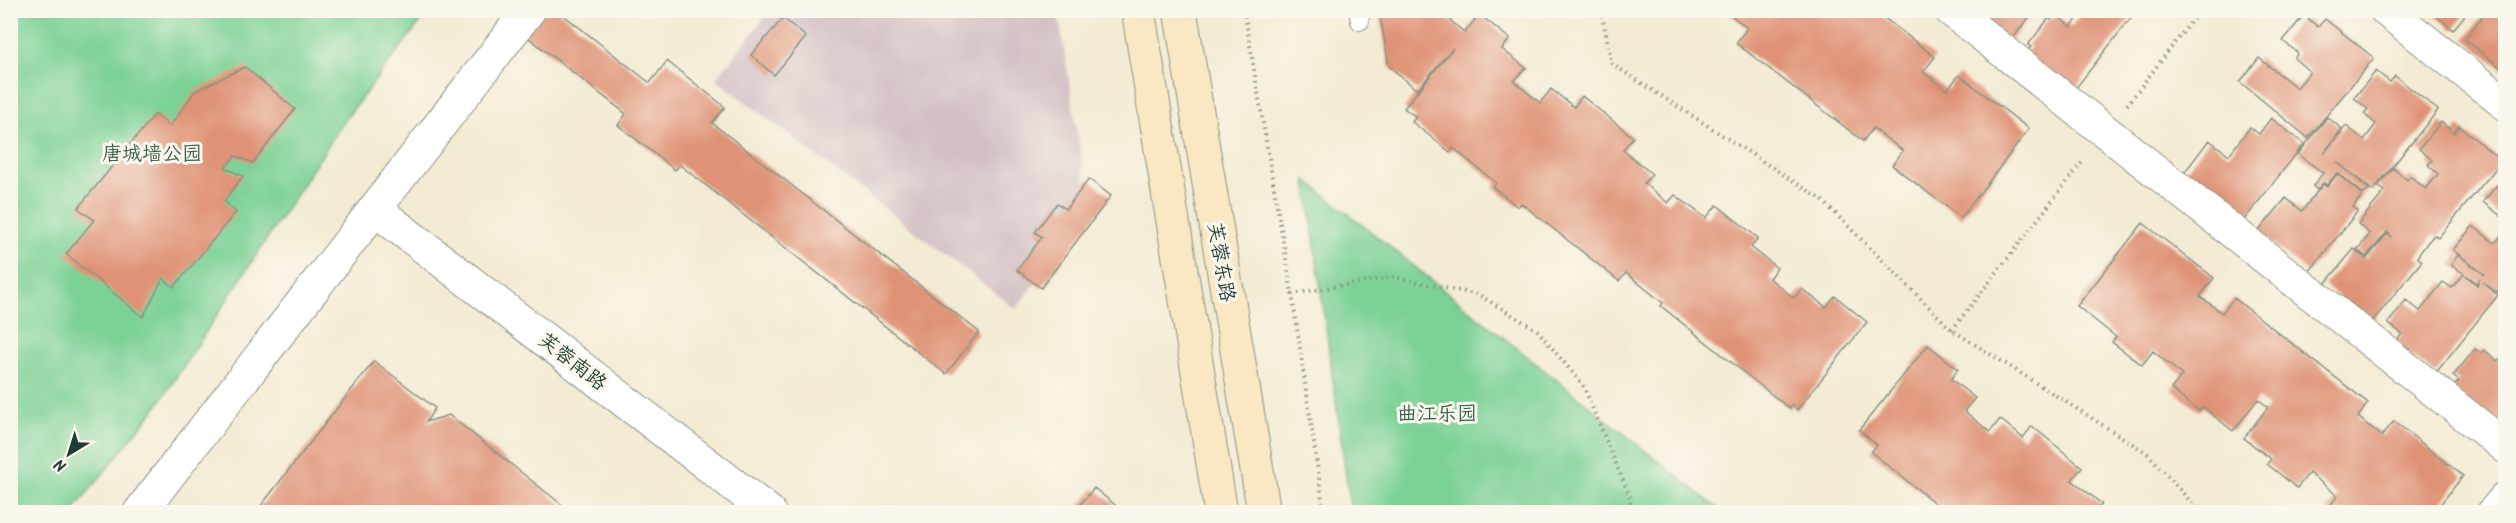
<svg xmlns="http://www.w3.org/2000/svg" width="2516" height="523" font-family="Kalam,'LXGW WenKai TC',sans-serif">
<rect width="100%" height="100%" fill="#fbf7ec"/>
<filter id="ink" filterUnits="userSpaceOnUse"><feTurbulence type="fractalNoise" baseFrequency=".0167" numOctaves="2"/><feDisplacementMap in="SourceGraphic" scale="12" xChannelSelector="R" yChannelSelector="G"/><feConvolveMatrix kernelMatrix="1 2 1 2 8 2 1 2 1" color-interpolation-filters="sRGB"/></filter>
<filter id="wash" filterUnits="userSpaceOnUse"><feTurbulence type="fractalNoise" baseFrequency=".008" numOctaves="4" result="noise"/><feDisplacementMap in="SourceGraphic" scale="24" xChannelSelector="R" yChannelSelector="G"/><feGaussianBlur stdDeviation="1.35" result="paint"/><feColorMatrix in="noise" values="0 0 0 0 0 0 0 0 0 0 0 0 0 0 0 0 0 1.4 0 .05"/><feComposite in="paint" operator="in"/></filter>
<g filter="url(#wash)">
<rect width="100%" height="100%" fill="#f3ebd3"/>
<!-- industrial -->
<path fill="#d2bec3" d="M770,11H1058L1090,213L1016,309L716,79Z"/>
<!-- green -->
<path fill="#7bd195" stroke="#4d8764" stroke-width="1.5" d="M10,11H429L346,118L158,405L72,512H11Z
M1306,180L1722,512H1351Z"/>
<g id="blocks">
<!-- building -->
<path fill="#df9274" d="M493,10H557L650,83L667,61L725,107L712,123L979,332L946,374L680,165L675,170L618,125L626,114Z
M1379,10H1438L1465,33L1479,14L1510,39L1502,49L1526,68L1514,81L1540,103L1551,89L1574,107L1582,96L1633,137L1623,150L1652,174L1644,183L1668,203L1675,195L1706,218L1717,205L1758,238L1751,247L1777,268L1769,278L1794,298L1802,289L1826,307L1835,296L1867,322L1797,410L1792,405L1790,409L1661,306L1663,303L1626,273L1619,281L1521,203L1518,207L1493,187L1496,183L1453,148L1450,152L1412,122L1416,117L1404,108L1453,48L1417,90L1389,66Z
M1725,10H1874L1935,57L1923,72L1947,90L1959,75L2029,129L1961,218L1892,165L1903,151L1873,128L1863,141L1736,43L1747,28Z
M1970,10H2035L2010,42Z
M2084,10H2126L2133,15L2072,93L2024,55L2031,47L2028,45L2049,18L2051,20L2056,15L2071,27Z
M2429,10H2469L2453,30Z
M2487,10H2506V72L2465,39Z
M2304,15L2318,27L2325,19L2374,58L2308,138L2240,82L2259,58L2297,88L2310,72L2294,58L2298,53L2283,41Z
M783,18L806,37L774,75L751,55Z
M245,67L295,109L253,163L235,156L225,168L243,176L224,201L236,212L174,287L163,278L143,317L66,254L94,220L78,208L155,114L170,126L195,91Z
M2376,71L2390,82L2395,76L2438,110L2373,191L2337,162L2369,189L2364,194L2337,173L2327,185L2323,183L2317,190L2313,186L2323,173L2298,154L2327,117L2342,129L2324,153L2346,126L2364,140L2376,124L2364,114L2368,109L2354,98Z
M2271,118L2304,144L2244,220L2184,173L2209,140L2229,155L2250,127L2259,134Z
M2441,122L2454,133L2459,126L2502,161L2438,238L2434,235L2427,243L2417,257L2422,261L2371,323L2324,285L2354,249L2366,259L2387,234L2392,237L2387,232L2366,257L2357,250L2370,234L2358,224L2385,191L2378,186L2393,168L2407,180L2410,176L2426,189L2438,174L2428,165L2432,160L2419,149Z
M2337,174L2363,195L2353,207L2358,211L2308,273L2258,232L2286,198L2302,211L2323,184L2327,187Z
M2506,174V220L2483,202Z
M1089,179L1111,196L1041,288L1017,270L1042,237L1035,232L1057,203L1066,209Z
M2143,223L2214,278L2200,296L2222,313L2234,298L2368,403L2358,417L2382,436L2394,421L2463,476L2434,512H2330L2326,510L2338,496L2309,473L2297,488L2267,464L2271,459L2244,438L2268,407L2258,399L2233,431L2203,407L2199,411L2171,389L2182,375L2153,351L2142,365L2112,342L2116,337L2077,306Z
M2473,226L2495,243L2506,230V286L2496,292L2483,282L2498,295L2435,374L2395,343L2402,334L2388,323L2406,300L2420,311L2443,282L2452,288L2464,274L2477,285L2480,279L2477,283L2463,273L2451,265L2458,255L2485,275L2453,250Z
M1928,345L1958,369L1951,379L1975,398L1964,411L1990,432L2000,419L2023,438L2032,426L2082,467L2072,480L2102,504L2094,512H1946L1871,452L1877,445L1859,430Z
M2475,349L2481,353L2484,350L2498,361L2506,352V416L2498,426L2452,388L2459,381L2453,376Z
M374,361L435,408L426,422L449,415L571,512H256Z
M1094,488L1124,512H1074Z"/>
</g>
</g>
<g filter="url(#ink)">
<use href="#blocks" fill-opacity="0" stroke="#899484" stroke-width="1.5"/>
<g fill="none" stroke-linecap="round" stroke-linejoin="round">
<defs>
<path id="lane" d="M1358,10L1360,21"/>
<path id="street" d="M1951,10L2506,447
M2386,10L2506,104
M376,210L769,512
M140,512L529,10
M2494,512L2506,498"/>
<path id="secondary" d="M1138,10L1221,512
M1180,10L1264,512"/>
</defs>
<!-- lane casing -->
<use href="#lane" stroke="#899484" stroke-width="20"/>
<!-- street casing -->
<use href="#street" stroke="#899484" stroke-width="35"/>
<!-- secondary casing -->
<use href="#secondary" stroke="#899484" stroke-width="35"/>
<!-- path -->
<path stroke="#899484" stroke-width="4" stroke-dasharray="1.5 4.5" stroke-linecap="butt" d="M1244,10L1292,294L1324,512
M1601,10L1612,64L1821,199L1952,330L2147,453L2200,512
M2127,105L2200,10
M1292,294L1393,277L1479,295L1537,330L1583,385L1631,500L1628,512
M1952,330L2084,160"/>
<!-- lane -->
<use href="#lane" stroke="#fff" stroke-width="18"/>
<!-- street -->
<use href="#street" stroke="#fff" stroke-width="33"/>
<!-- secondary -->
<use href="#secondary" stroke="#fae7c3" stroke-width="33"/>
</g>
</g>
<g text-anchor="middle" stroke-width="6" stroke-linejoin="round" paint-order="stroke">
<!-- park labels -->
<g font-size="20" fill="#36624c" stroke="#fbf7ec">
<text x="152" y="160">唐城墙公园</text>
<text x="1437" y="420">曲江乐园</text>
</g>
<!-- street labels -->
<g font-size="20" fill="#1f3d34" stroke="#fbf7ec">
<text transform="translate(1222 262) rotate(80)" y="7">芙蓉东路</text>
<text transform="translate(573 361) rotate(38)" y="7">芙蓉南路</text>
</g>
</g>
<!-- margin -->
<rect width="2516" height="523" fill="none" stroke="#fbf7ec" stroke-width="36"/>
<!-- north arrow -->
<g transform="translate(69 454) rotate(218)" stroke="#fbf7ec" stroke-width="4.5" paint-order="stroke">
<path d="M0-4.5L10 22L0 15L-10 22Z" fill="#1f3d34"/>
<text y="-9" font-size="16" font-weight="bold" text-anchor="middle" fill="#1f3d34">N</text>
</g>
</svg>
